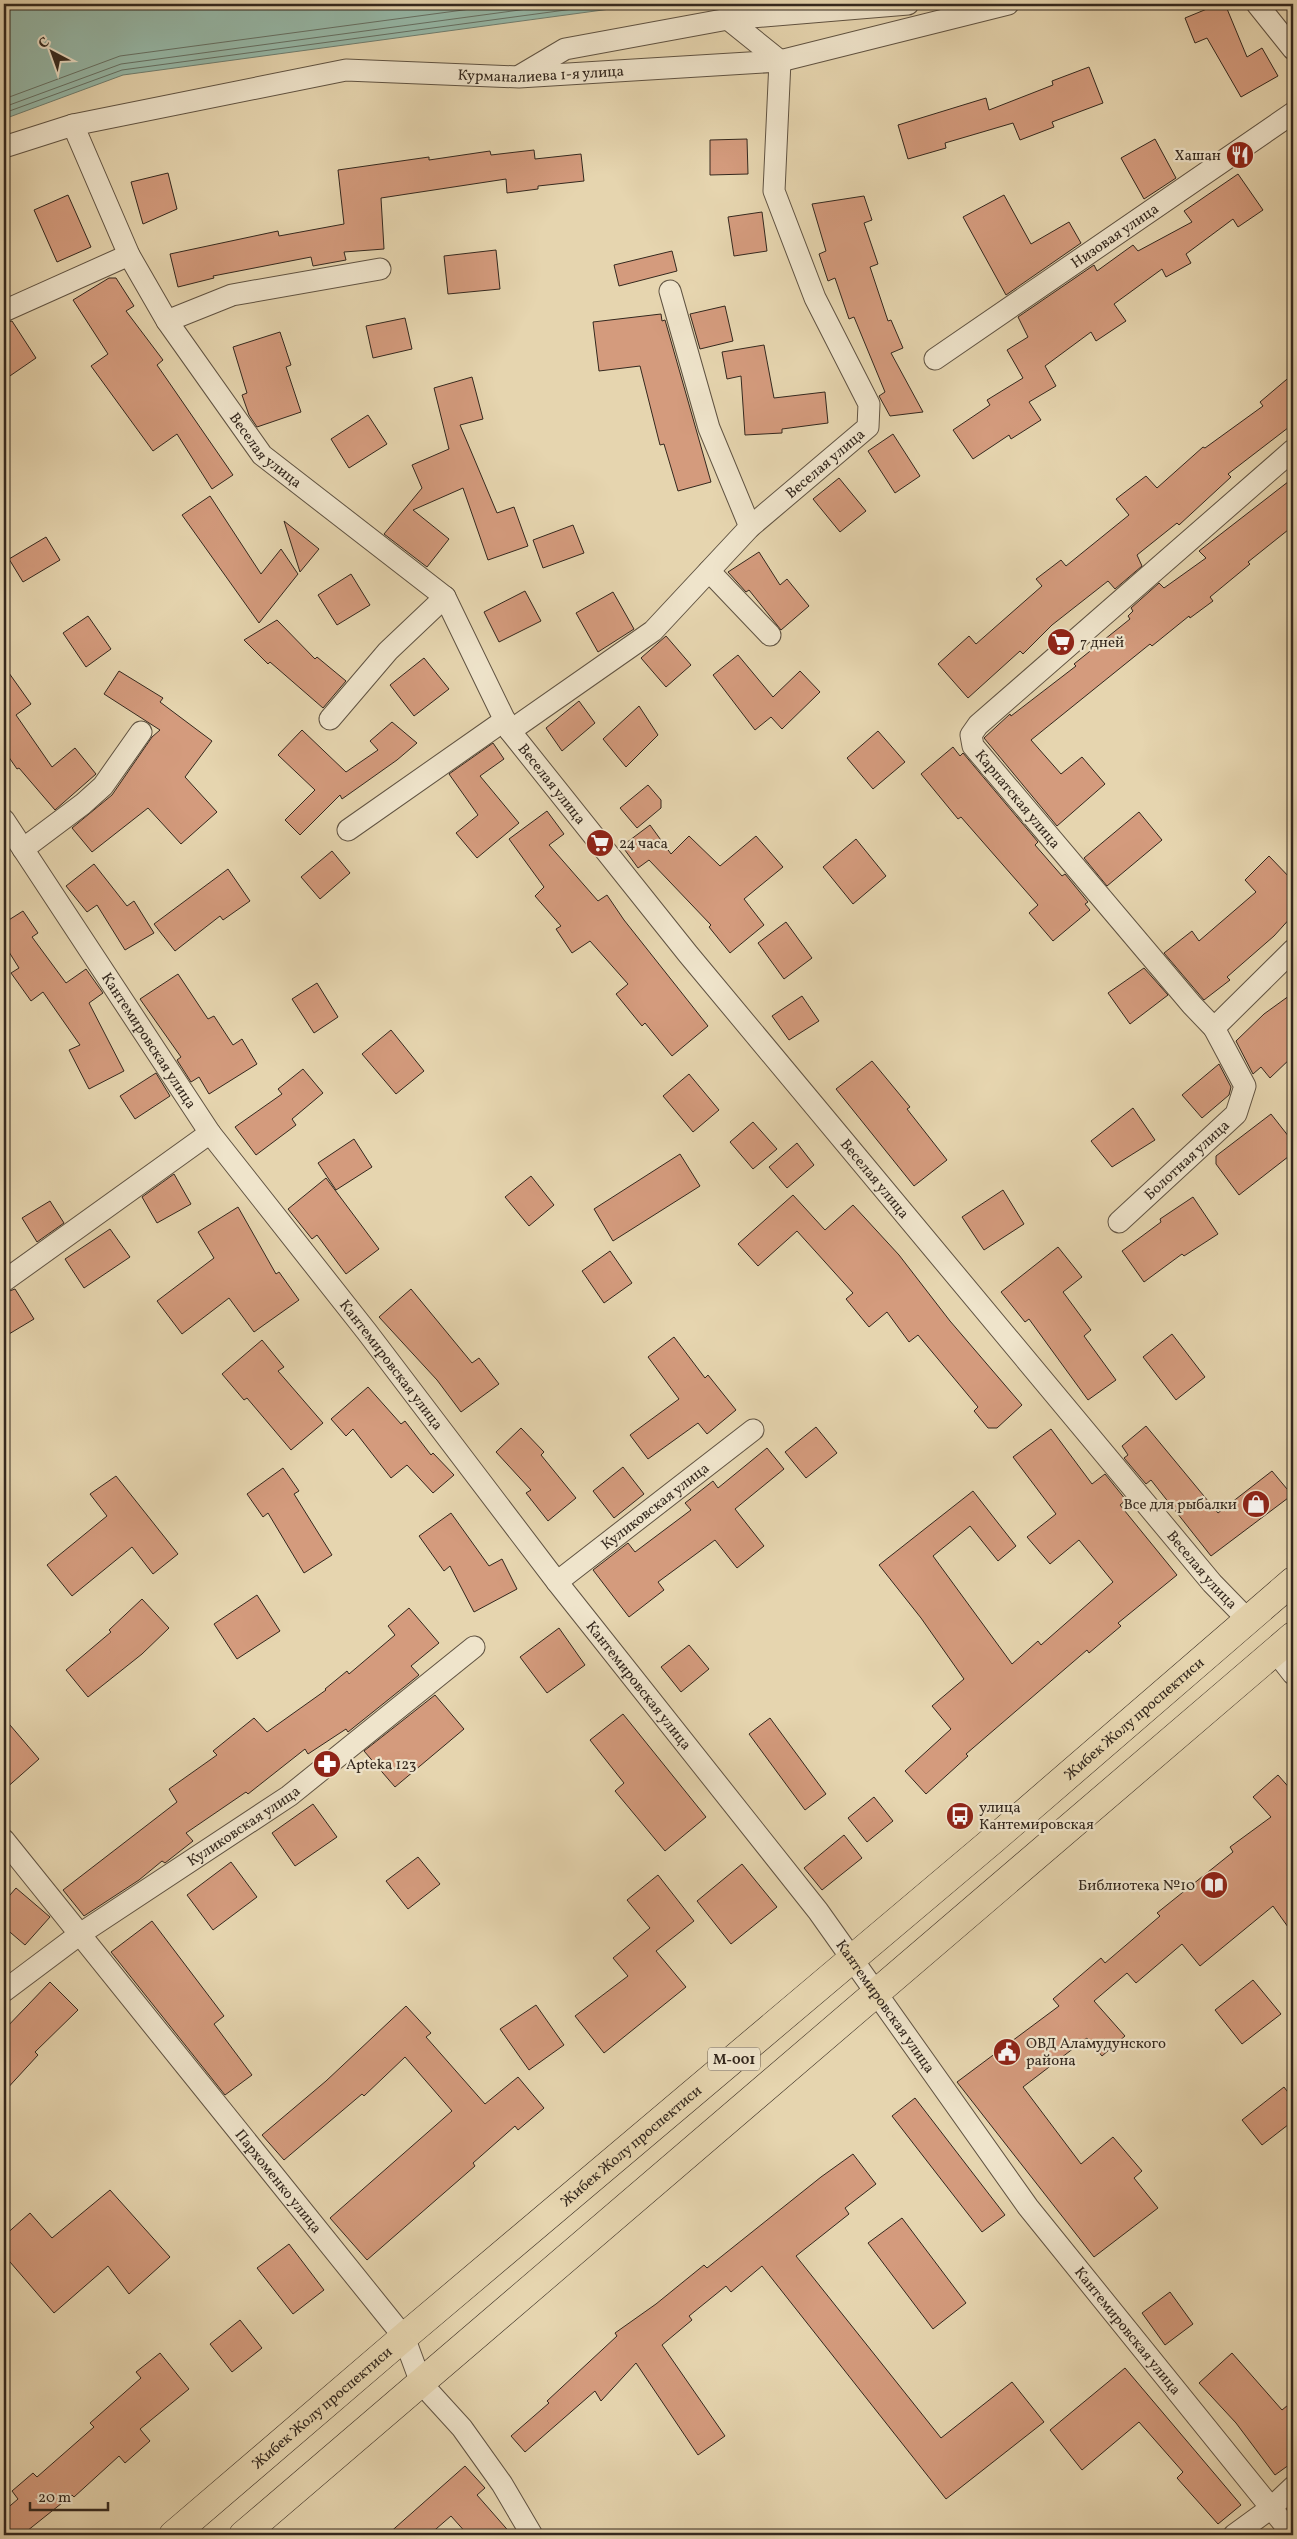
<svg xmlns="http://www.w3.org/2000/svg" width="1297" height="2539" font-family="Vollkorn,serif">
<rect width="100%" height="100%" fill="#e6d5af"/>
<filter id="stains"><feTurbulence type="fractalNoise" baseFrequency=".004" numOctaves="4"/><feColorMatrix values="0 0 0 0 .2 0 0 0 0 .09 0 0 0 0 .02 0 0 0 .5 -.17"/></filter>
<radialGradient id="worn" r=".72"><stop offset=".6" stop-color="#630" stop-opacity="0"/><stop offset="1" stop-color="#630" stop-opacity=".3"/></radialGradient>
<!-- water -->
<path fill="#96b9a9" stroke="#6f7f71" d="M4,4H647L123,75L4,119Z"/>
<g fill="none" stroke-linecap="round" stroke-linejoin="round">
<!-- shore -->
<path stroke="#657064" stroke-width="1" d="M4,99L120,56L508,4
M4,107L121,64L564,4
M4,113L122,70L610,4"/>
</g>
<!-- building -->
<path fill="#d49b7d" stroke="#34281e" d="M1219,4H1225L1247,57L1262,48L1278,76L1241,97L1207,38L1195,43L1185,18Z
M1089,67L1103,103L1052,122L1054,127L1020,140L1013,123L945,143L946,148L908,159L898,125L986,98L989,110L1053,85L1052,81Z
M747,139L748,174L710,175V140Z
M1155,139L1176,178L1144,199L1121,158Z
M534,150L535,159L581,154L584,181L538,186V189L507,193L506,179L381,198L384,249L344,252L346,260L313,266L311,257L213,276L214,278L178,287L170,254L278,231L279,236L344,224L338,170L429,157V160L490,151L491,155Z
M168,173L177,209L143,224L131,182Z
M1238,174L1263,210L1238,227L1233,219L1186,254L1191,263L1166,277L1162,269L1114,304L1126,321L1096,341L1091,332L1045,366L1056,386L1029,402L1041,420L1011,439L1009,435L973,459L953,430L990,405L987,400L1023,378L1007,350L1028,337L1018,317L1094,265L1097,271L1133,245L1138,251L1192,222L1184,211Z
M68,195L91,247L57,262L34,210Z
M1004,195L1031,244L1069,222L1081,243L1006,295L963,217Z
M864,196L872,220L864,223L878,264L870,267L888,321L891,320L903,348L891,353L923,412L890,416L879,396L885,392L854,317L849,319L835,278L828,281L819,254L826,251L812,204Z
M762,212L767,251L734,256L728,217Z
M496,250L500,289L448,294L444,256Z
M672,251L677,271L619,286L614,265Z
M109,278H116L134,306L126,311L163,360L157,365L233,475L212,489L177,434L153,451L91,366L108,354L73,300Z
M725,306L733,341L700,349L690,314Z
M661,314L662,321L665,320L711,482L678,491L664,444L660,445L640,366L599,371L593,322Z
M405,318L412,349L373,358L366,326Z
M12,321L36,358L4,380V323Z
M280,332L291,365L286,367L301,412L257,427L249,415L242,395L247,393L233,347Z
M764,345L774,398L825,392L828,423L782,429V433L745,435L741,376L727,379L722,352Z
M1293,374V424L1228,474L1231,477L1179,525L1177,523L1137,555L1142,566L1115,589L1108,581L1052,625L1023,654L1020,651L968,698L938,664L969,636L976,644L1042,586L1036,579L1061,560L1066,566L1129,515L1116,499L1146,476L1157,488L1203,447L1205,448L1263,406L1260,402Z
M472,377L483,419L460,425L497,513L514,507L528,546L488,560L463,488L413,510L449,539L427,567L384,534L422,488L412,465L449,449L434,388Z
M368,415L387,444L349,468L331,439Z
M893,434L920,476L895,493L868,451Z
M839,478L866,511L840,532L813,499Z
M1293,478V526L1248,562L1250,564L1210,597L1213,601L1190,618L1189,616L1152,646L1150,644L1031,740L1061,774L1082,757L1105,784L1057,826L984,738L1010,714L1011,716L1076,666L1074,664L1130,619L1128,616L1133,611L1131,608L1159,583L1164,588L1206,558L1199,551Z
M210,496L261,574L281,549L298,574L259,623L182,515Z
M284,521L319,549L300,572Z
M573,525L584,553L543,568L533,540Z
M46,537L60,560L23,582L9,559Z
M759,552L780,585L787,579L809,606L781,630L749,590L746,592L728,572Z
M351,574L370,605L337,625L318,595Z
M525,591L541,621L499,642L484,612Z
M613,592L634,629L598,652L576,613Z
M88,616L111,649L86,667L63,633Z
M277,620L315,659L317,657L346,681L323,708L270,662L268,664L244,640Z
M666,636L691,665L666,687L641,658Z
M738,655L773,697L800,671L820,692L782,729L771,717L755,730L713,675Z
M424,658L449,689L414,716L390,685Z
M4,666L31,704L16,715L52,767L75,748L96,774L55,810L19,768L17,769L4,750Z
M119,671L163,698L160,702L212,741L185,777L217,812L181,844L148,808L92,852L72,828L112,795L152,737L160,730L104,694Z
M579,701L595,723L562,751L546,728Z
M639,706L658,735L626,767L603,739Z
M392,722L417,743L397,760L342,799L340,795L300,835L285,820L315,790L278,755L302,730L346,772L378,750L370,741Z
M878,731L905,762L873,789L847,758Z
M493,743L504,759L480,776L519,823L477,858L456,833L478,815L449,774Z
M953,747L960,756L963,753L1038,842L1035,845L1062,876L1065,874L1088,902L1085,904L1090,910L1053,941L1029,913L1038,905L961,817L958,819L921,774Z
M648,785L661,800V808L637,828L620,808Z
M547,811L564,834L549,845L598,901L607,895L624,920L708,1026L672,1056L645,1023L642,1026L616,994L628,984L590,941L572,953L556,929L561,926L535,896L544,887L509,839Z
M1139,812L1162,840L1107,886L1084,858Z
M650,825L671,854L689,836L720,866L756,836L783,867L744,899L764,925L730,953L709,927L711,925L649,860L638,868L622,846Z
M856,839L886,876L853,904L823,867Z
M332,851L350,873L320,899L301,877Z
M1269,856L1293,881V915L1274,936L1227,977L1230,980L1204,1000L1164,953L1192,931L1199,941L1256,892L1245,880Z
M94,864L127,906L134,901L154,933L125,950L97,905L87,912L66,886Z
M228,869L250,901L223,920L220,916L175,951L154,924Z
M23,911L38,933L32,937L66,983L86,969L103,993L89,1003L124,1071L89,1089L69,1050L80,1045L43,992L31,1001L11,973L19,968L4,944V923Z
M786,922L812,958L784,979L758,943Z
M1144,968L1168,995L1130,1024L1108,993Z
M178,974L208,1019L214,1016L233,1045L242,1039L257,1064L209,1094L199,1077L191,1082L177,1060L181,1057L140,999Z
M317,983L338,1017L314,1033L292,999Z
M1293,993V1056L1270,1078L1261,1067L1253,1074L1236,1041L1264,1014Z
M802,996L819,1021L789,1040L772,1016Z
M391,1030L424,1071L396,1094L362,1054Z
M872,1061L910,1107L907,1109L947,1160L914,1186L836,1089Z
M1219,1064L1231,1087L1229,1095L1202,1118L1182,1095Z
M303,1069L323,1093L292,1119L296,1125L256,1155L235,1127L282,1094L278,1089Z
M156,1073L170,1096L135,1119L120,1096Z
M689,1074L719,1110L693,1132L663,1096Z
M1133,1108L1155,1140L1112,1167L1091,1141Z
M1271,1114L1293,1142V1153L1239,1195L1216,1164V1156Z
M753,1122L777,1149L753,1169L730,1142Z
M354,1139L372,1167L336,1190L318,1163Z
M797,1143L814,1165L787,1188L769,1167Z
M680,1154L700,1186L613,1241L594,1209Z
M174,1174L191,1204L157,1223L142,1197Z
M531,1176L554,1205L529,1226L505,1197Z
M326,1178L379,1249L346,1274L317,1235L312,1239L288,1209Z
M1003,1190L1024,1224L984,1250L962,1217Z
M793,1195L825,1230L853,1205L899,1255L950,1321L1022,1405L997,1428H988L974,1411L978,1407L918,1335L909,1342L887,1312L869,1327L846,1299L853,1293L797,1231L758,1266L738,1244Z
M1193,1197L1218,1234L1184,1256L1182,1254L1144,1282L1122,1251L1161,1222L1160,1219Z
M50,1201L64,1223L37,1242L22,1218Z
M238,1207L276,1274L279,1272L299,1300L254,1332L229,1298L182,1334L157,1301L214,1258L198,1232Z
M110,1229L130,1257L84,1288L65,1259Z
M1058,1247L1082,1277L1063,1292L1091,1330L1084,1336L1116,1380L1088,1400L1029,1319L1025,1322L1001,1292Z
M610,1251L632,1283L604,1303L582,1271Z
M15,1289L34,1319L4,1337V1293Z
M411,1289L472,1363L479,1358L499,1384L461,1412L437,1380L379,1317Z
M1172,1334L1205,1377L1176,1400L1143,1357Z
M674,1337L705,1378L708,1375L736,1410L707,1434L698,1423L648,1459L630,1435L679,1399L648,1357Z
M262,1340L284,1367L278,1371L323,1423L291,1450L247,1398L244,1400L222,1374Z
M368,1387L401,1424L405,1421L431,1455L433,1453L454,1475L433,1493L407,1465L391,1478L353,1429L346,1436L331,1419Z
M1146,1426L1218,1513L1272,1471L1292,1495L1211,1556L1151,1480L1146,1484L1124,1458L1128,1455L1122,1446Z
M816,1427L837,1453L806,1478L785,1452Z
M521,1428L544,1452L541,1455L576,1498L548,1521L526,1493L531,1490L496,1452Z
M1051,1429L1092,1484L1105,1474L1126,1500L1120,1505L1177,1575L1118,1623L1121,1626L1089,1653L1087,1650L966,1754L968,1756L926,1794L905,1771L951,1729L932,1706L964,1679L921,1618L879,1565L973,1491L1016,1546L998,1561L970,1526L933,1556L1012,1664L1038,1641L1041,1645L1113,1582L1079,1540L1050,1564L1027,1537L1056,1514L1013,1457Z
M767,1448L784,1469L735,1509L764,1546L737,1568L715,1540L658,1582L664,1590L629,1617L593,1570L628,1543L635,1552L691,1510L685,1503L713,1481L718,1488Z
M623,1467L644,1494L614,1518L593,1491Z
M283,1468L299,1491L294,1494L332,1555L304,1573L268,1513L263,1517L247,1494Z
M116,1476L178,1554L153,1574L132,1547L72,1596L47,1565L107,1516L90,1494Z
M451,1513L489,1566L502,1559L517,1589L474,1612L450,1566L444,1571L419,1536Z
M257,1595L280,1631L237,1659L214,1624Z
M142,1599L169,1628L142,1654L88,1697L66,1670L111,1632L109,1630Z
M409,1608L439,1643L411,1666L419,1675L348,1732L346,1729L308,1754L305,1749L248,1794L246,1792L186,1833L193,1841L165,1863L162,1861L139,1880L84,1916L63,1890L177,1802L169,1789L217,1755L213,1751L254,1718L267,1732L326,1690L325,1689L347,1671L349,1674L395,1635L388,1626Z
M559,1628L585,1665L547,1693L520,1657Z
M689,1645L709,1669L681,1692L661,1667Z
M435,1695L464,1729L395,1787L364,1751Z
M623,1714L706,1817L665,1851L615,1791L624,1783L590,1740Z
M4,1718L39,1759L4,1790Z
M770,1718L826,1794L805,1810L749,1734Z
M1278,1775L1293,1792V1934L1273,1906L1200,1966L1182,1944L1136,1983L1127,1973L1094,2001L1125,2036L1102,2056L1087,2038L1023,2087L1081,2164L1113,2137L1142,2171L1134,2178L1158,2208L1094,2257L957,2082L1059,2006L1053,1999L1101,1958L1105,1963L1160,1916L1157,1913L1233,1852L1230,1847L1271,1817L1253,1797Z
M874,1797L893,1821L867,1842L848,1818Z
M313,1804L337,1837L295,1866L272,1833Z
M844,1835L862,1858L822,1890L804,1868Z
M418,1857L440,1884L408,1909L386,1881Z
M231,1862L257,1897L213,1930L187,1895Z
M742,1864L777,1907L731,1944L697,1901Z
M658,1875L694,1921L656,1951L686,1987L604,2053L575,2016L628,1976L613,1958L650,1928L627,1900Z
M16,1888L50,1917L25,1945L4,1927V1902Z
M152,1921L224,2016L214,2024L252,2075L225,2095L111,1952Z
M1253,1980L1281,2014L1242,2044L1215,2010Z
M50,1982L78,2010L35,2052L38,2055L4,2092V2030Z
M536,2005L564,2045L529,2070L500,2029Z
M406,2006L431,2033L426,2037L485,2104L518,2077L544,2108L518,2130L515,2126L473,2163L475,2166L367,2260L330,2218L452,2111L405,2057L364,2096L362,2094L284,2160L262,2135L326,2081Z
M1284,2087L1293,2099V2121L1262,2145L1242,2120Z
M915,2098L1005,2215L982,2232L892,2116Z
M853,2154L876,2184L845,2208L849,2214L796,2256L941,2438L1012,2382L1044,2422L946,2499L762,2266L731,2292L726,2286L689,2316L692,2320L662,2345L725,2436L698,2455L636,2363L601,2401L595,2391L525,2452L511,2436L549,2403L547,2401L617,2336L615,2333L656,2304L704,2265L707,2268L821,2177Z
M110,2190L170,2257L129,2294L108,2266L54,2313L4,2255V2236L30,2213L52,2238Z
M902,2218L966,2303L933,2329L868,2243Z
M289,2244L324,2290L293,2314L257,2268Z
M1170,2292L1193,2324L1165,2345L1142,2313Z
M240,2320L262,2348L232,2372L210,2344Z
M160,2353L189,2389L140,2429L150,2441L125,2463L119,2456L74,2497L72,2495L22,2535H4V2511L18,2499L12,2491L33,2473L37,2477L94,2427L90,2423L141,2378L136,2372Z
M1232,2353L1282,2410L1293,2401V2462L1275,2475L1236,2423L1199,2383Z
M1125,2368L1241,2505L1218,2524L1177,2478L1183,2472L1139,2422L1082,2470L1050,2430Z
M465,2466L485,2488L477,2495L512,2535H468L451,2516L429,2535H387Z"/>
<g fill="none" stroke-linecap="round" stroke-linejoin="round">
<defs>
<g id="street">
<path d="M1257,4L1293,49"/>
<path d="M521,75L565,49L728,19L908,4"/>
<path id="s1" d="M73,125L129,255L167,321L262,455L445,597L510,731L688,954L1212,1583L1248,1620"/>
<path id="s2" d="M4,147L73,125L346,70L519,77L780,61L1008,4"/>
<path d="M670,291L709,428L750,527"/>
<path d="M4,311L129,255"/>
<path d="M167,321L232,295L380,269"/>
<path id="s3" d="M935,359L1293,113"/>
<path d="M709,571L770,635"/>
<path d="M330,719L388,651L445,597"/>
<path id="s4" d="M510,731L653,631L750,527L868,427L869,404L815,298L774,191L780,61L728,19"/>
<path id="s5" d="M4,820L210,1133L367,1332L557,1582L818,1911L1028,2207L1293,2535"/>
<path d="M348,830L505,720"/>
<path d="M23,849L83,804L103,786L141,732"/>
<path d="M1214,1028L1192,1005L973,746L971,735L978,725L1293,450"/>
<path id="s6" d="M1119,1222L1236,1114L1245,1086L1214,1028L1293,950"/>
<path d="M4,1281L210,1133"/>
<path id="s7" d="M557,1582L753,1430"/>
<path d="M1275,1651L1293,1674"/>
<path id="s8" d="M4,1840L404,2337L421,2383L462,2428L502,2484L532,2535"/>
<path id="s9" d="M4,1991L80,1934L289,1796L474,1647"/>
<path d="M1234,2535L1271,2508L1293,2487"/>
</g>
<g id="primary">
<path id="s10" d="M173,2535L404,2337L993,1840L1293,1581"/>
<path d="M243,2535L1293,1636"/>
</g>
</defs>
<!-- street casing -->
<use href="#street" stroke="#605342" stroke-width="23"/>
<!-- primary casing -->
<use href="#primary" stroke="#34281e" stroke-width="29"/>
<!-- street -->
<use href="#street" stroke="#efe4cb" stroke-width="21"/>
<!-- primary -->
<use href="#primary" stroke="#e6d5af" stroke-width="28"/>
</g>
<!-- icons -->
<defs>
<symbol id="restaurant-disc" viewBox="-11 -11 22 22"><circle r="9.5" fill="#8f2418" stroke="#efe4cb"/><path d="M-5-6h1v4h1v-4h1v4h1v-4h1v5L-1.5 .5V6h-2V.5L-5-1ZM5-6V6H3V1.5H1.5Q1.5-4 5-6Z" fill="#fff"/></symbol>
<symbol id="supermarket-disc" viewBox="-11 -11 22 22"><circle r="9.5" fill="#8f2418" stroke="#efe4cb"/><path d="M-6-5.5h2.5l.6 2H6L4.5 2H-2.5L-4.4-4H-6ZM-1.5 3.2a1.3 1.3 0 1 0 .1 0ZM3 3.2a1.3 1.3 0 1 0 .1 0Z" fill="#fff"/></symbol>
<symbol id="shop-disc" viewBox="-11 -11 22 22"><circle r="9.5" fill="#8f2418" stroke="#efe4cb"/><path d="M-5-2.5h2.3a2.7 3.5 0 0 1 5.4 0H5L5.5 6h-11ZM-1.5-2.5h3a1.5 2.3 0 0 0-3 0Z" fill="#fff"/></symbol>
<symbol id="pharmacy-disc" viewBox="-11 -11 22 22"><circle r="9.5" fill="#8f2418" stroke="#efe4cb"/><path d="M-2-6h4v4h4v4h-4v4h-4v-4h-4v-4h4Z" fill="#fff"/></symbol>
<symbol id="bus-disc" viewBox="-11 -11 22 22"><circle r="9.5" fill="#8f2418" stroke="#efe4cb"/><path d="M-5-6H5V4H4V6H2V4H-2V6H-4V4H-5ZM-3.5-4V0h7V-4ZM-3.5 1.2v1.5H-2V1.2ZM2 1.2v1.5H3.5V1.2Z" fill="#fff"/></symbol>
<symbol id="library-disc" viewBox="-11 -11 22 22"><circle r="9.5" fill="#8f2418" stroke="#efe4cb"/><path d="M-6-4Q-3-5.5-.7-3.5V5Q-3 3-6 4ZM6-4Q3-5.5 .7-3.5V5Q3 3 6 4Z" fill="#fff"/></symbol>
<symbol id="civic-disc" viewBox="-11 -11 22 22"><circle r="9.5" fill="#8f2418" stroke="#efe4cb"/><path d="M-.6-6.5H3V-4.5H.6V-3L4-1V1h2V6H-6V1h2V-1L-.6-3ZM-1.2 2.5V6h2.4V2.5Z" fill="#fff"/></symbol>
</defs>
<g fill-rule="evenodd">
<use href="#restaurant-disc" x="1224" y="139" width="32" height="32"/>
<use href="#supermarket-disc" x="1045" y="626" width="32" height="32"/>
<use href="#supermarket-disc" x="584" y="827" width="32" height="32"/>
<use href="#shop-disc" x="1240" y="1488" width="32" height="32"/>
<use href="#pharmacy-disc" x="311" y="1748" width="32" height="32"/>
<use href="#bus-disc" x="944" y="1800" width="32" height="32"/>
<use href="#library-disc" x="1198" y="1869" width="32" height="32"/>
<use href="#civic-disc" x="991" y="2036" width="32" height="32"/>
</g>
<g text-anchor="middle" stroke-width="4.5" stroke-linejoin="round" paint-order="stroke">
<!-- shield labels -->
<rect fill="#efe4cb" stroke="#6c6052" stroke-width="1" x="708" y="2047.5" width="52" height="23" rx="4"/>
<g font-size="14" font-weight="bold" fill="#34281e">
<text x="734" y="2064">М-001</text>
</g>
<!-- street labels -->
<g font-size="15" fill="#34281e" stroke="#efe4cb">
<text dy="5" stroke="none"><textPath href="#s2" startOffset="546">Курманалиева 1-я улица</textPath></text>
<text dy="5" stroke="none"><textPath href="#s3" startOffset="218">Низовая улица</textPath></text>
<text dy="5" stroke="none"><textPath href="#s1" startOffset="381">Веселая улица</textPath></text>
<text dy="5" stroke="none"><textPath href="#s4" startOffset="415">Веселая улица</textPath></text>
<text dy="5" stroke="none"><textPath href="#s1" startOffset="830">Веселая улица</textPath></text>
<text transform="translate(1018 799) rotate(50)" y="5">Карпатская улица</text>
<text dy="5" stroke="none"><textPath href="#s5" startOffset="264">Кантемировская улица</textPath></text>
<text dy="5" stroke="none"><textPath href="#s6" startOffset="92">Болотная улица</textPath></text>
<text dy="5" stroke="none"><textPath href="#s1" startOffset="1340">Веселая улица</textPath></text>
<text dy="5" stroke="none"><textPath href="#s5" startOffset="669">Кантемировская улица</textPath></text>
<text dy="5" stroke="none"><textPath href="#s7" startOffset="124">Куликовская улица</textPath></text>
<text dy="5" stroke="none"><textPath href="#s1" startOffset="1850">Веселая улица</textPath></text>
<text dy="5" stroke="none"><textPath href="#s5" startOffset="1074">Кантемировская улица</textPath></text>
<text dy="5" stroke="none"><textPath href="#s10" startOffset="1261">Жибек Жолу проспектиси</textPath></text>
<text dy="5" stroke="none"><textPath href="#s9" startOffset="291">Куликовская улица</textPath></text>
<text dy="5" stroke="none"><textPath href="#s5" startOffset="1479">Кантемировская улица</textPath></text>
<text dy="5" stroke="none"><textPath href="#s10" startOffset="601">Жибек Жолу проспектиси</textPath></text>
<text dy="5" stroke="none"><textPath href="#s8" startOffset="438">Пархоменко улица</textPath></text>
<text dy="5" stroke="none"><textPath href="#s5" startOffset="1884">Кантемировская улица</textPath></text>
<text dy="5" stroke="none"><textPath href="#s10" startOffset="196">Жибек Жолу проспектиси</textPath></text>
</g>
<!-- poi labels -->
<g font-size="15" fill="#34281e" stroke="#efe4cb" text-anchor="start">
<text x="1221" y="160" text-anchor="end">Хашан</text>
<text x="1080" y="647">7 дней</text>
<text x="619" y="848">24 часа</text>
<text x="1237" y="1509" text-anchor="end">Все для рыбалки</text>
<text x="346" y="1769">Apteka 123</text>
<text x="979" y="1812">улица<tspan x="979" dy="17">Кантемировская</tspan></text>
<text x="1195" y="1890" text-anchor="end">Библиотека №10</text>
<text x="1026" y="2048">ОВД Аламудунского<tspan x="1026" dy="17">района</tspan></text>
</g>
</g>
<!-- margin -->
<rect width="1297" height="2539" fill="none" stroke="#e6d5af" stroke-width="20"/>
<rect x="5" y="5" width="1287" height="2529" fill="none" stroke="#34281e" stroke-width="2.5"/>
<rect x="10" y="10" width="1277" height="2519" fill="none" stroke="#34281e"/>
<!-- north arrow -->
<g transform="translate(52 52) rotate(319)" stroke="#efe4cb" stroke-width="4" paint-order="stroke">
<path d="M0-4L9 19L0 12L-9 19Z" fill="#34281e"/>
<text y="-8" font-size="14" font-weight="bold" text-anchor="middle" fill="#34281e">С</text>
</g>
<!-- scale -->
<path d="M30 2502v8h78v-8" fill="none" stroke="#34281e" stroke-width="2.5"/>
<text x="38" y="2502" font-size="15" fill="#34281e" stroke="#efe4cb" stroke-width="4" paint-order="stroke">20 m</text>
<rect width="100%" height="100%" filter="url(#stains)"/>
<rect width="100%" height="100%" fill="url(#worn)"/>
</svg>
